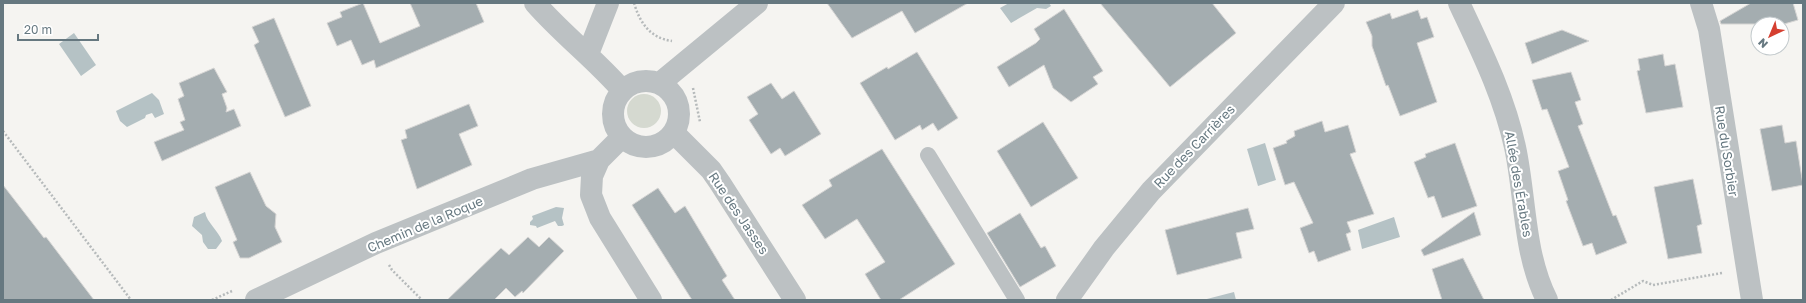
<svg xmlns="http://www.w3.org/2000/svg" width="1806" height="303" font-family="'Golos Text',sans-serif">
<rect width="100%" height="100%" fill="#f5f4f1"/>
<!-- green -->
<path fill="#d5d9d0" d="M627 111a17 17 0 1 1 34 0a17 17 0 1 1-34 0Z"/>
<!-- water -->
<path fill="#b5c2c5" d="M1009,3H1049L1051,6L1046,9L1037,8L1011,23L1000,8Z
M74,33L96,65L81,76L59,44Z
M152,93L159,100L164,114L155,118L152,113L146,115L145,118L127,127L120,121L116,111Z
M1265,143L1276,180L1258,186L1247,149Z
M556,207L564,208L562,218L564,225L562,226H558L555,221L537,228L536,226L530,225V222L533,219L532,216Z
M205,212C207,223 218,230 222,241L216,249H208L203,242L202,235L192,226L194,217Z
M1394,217L1400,237L1362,249L1358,230Z
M1234,292L1236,300H1203Z"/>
<!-- building -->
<path fill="#a4adb0" stroke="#d6d5d4" d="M363,3L380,43L420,26L410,3H476L484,22L376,68L374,60L362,65L351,40L337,46L327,23L342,17L340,12Z
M827,3H968L915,33L902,11L852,38Z
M1100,3H1212L1236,33L1170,87Z
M1751,3H1793L1798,20L1784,24H1721L1720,21Z
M1064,9L1103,71L1093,77L1098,84L1071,102L1053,88L1044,65L1009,87L997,67L1036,43L1040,39L1034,29Z
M1418,10L1421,19L1427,17L1434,37L1417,43L1437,102L1400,116L1388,85L1386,86L1372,46V36L1366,22L1390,13L1392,19Z
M274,18L311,106L285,117L254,45L259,42L252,27Z
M1562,30L1589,41L1532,64L1525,43Z
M917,52L958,118L938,131L933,123L922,130L920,125L895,140L860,83L887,67L888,69Z
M1663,54L1665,66L1675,64L1683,107L1646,113L1637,71L1640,70L1638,59Z
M214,68L227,92L222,94L227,108L226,112L234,109L241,126L162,161L154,142L184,130L180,122L185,120L178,99L184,96L179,83Z
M1571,72L1581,100L1575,102L1583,124L1578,126L1613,216L1616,215L1627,243L1596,255L1592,243L1583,246L1566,201L1568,200L1558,171L1569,167L1547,109L1542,110L1532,80Z
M771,83L782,99L794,91L821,134L785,156L780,148L771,154L749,120L758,114L747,97Z
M469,104L478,126L459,134L472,165L417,189L401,140L407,138L405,130Z
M1322,121L1325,132L1348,125L1356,152L1350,154L1374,214L1347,222L1351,232L1346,234L1351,250L1318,262L1314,251L1309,253L1300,228L1313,223L1294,182L1285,185L1273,148L1287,143L1286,141L1295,136L1294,131Z
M1043,122L1078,178L1031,207L997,151Z
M1782,125L1785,143L1796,141L1803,185L1772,191L1760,129Z
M1455,143L1477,206L1442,218L1434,196L1428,198L1414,162L1426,157L1425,154Z
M882,149L955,264L899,300H881L865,274L885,262L857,219L825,239L802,205L832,186L829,180Z
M250,172L266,206L276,214L275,227L282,242L249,258H240L233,242L237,240L215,187Z
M1693,179L1702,224L1697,226L1702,253L1668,259L1654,187Z
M3,185L44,238L46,237L94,300H3Z
M658,188L675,213L685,206L727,276L722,280L735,300H692L632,205Z
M1248,208L1254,229L1236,233L1242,258L1177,275L1165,230Z
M1474,212L1481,235L1424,256L1421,250Z
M1020,213L1041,248L1045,246L1056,266L1020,287L987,233Z
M528,237L539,247L549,237L564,251L523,293L522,291L515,297L506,288L494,300H447L501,248L509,255Z
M1463,258L1484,300H1442L1432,269Z"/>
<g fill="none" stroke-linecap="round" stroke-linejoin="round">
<!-- path -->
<path stroke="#b6babb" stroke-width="2.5" stroke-dasharray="2 2" stroke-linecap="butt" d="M634,3C640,23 650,38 672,41
M693,88L700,122
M3,131L131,300
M389,265L392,270L422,300
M212,300L232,291
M1611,300L1643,281L1653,285L1722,273"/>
<!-- lane -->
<path stroke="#bcc1c3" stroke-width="16" d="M928,155L1017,300"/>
<!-- street -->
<path stroke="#bcc1c3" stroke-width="22" d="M535,3C562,34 595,59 622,90
M1459,3C1481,50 1504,96 1515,147C1526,198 1523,252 1547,300
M1701,3L1709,29L1752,300
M588,54L608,3
M613 114a33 33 0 1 1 66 0a33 33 0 1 1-66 0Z
M660,83L757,3
M674,133L711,170L720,183L795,300
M622,137L599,160L592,176L591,195L600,218L651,300
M256,300L376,243L532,179L599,160
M1067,300L1104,248L1151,191L1334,3"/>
</g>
<g text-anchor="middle" stroke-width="4" stroke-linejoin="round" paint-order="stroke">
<!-- street labels -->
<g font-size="13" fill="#667880" stroke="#fff">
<text transform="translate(1194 146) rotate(-46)" y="5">Rue des Carrières</text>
<text transform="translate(1727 151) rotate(81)" y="5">Rue du Sorbier</text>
<text transform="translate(1519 184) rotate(80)" y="5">Allée des Érables</text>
<text transform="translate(739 213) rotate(56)" y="5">Rue des Jasses</text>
<text transform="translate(425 224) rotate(-23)" y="5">Chemin de la Roque</text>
</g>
</g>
<!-- border -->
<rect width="1806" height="303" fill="none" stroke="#667880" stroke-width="8"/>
<!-- north arrow -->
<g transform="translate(1770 36) rotate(224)"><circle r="19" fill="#ffffff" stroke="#c2c9cc"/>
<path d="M0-3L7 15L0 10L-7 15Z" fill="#d53f30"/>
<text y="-6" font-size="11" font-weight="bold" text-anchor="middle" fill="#667880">N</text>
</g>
<!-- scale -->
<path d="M18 34v6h80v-6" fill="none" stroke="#667880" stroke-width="2"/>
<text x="24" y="34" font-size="12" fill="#667880" stroke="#ffffff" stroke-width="3" paint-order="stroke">20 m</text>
</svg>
